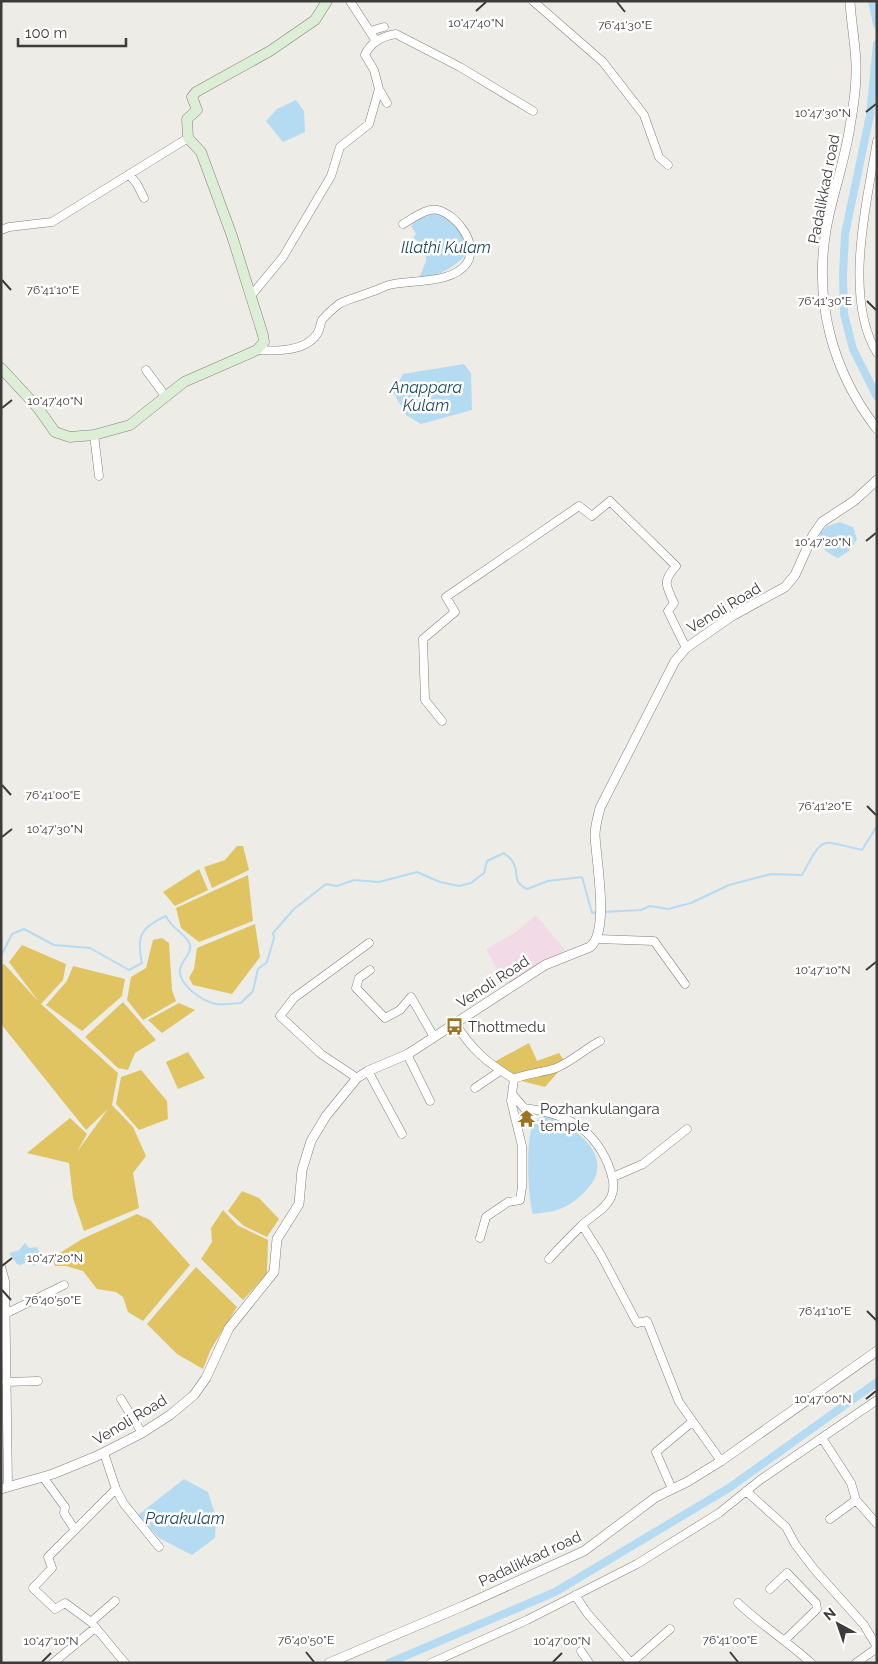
<svg xmlns="http://www.w3.org/2000/svg" width="878" height="1664" font-family="Raleway,sans-serif">
<rect width="100%" height="100%" fill="#eeece6"/>
<!-- commercial -->
<path fill="#f2dbe7" d="M536,915L566,951L530,970L507,987L486,949L516,932Z"/>
<!-- green -->
<path fill="#dfc461" d="M237,846H243L249,870L212,888L204,867L225,860Z
M199,869L208,890L175,906L163,892Z
M248,875L253,921L199,942L181,928L176,908Z
M255,924L260,957L232,994L193,985L189,978L194,969L197,948Z
M162,938L169,943L172,990L176,1001L143,1020L127,1000L131,977L146,968L153,940Z
M22,945L66,964L63,980L41,1004L118,1073L112,1105L133,1127L146,1156L133,1173L139,1208L84,1231L73,1198L69,1163L27,1153L70,1118L87,1134L77,1152L108,1109L86,1130L1,1024V965L4,964L39,1002L9,962Z
M73,966L125,979L122,996L82,1031L46,1005L67,981Z
M123,1002L156,1040L135,1053L128,1070L118,1068L85,1037Z
M179,1003L195,1010L162,1033L148,1020Z
M529,1043L537,1061L559,1053L566,1063L545,1087L518,1080L494,1062Z
M188,1052L205,1078L178,1089L166,1062Z
M141,1070L167,1101L168,1119L139,1130L116,1104L121,1077Z
M242,1191L259,1198L279,1219L267,1237L244,1226L228,1211Z
M223,1210L237,1225L268,1240L267,1274L243,1300L201,1259L212,1242L211,1228Z
M137,1214L150,1220L190,1265L143,1321L128,1312L123,1297L116,1292L97,1289L83,1271L66,1266H55L52,1258L82,1239Z
M196,1267L237,1307L211,1349L203,1369L177,1354L147,1324Z"/>
<!-- water -->
<path fill="#b5dbf2" d="M296,100L304,111L305,132L283,142L266,121L277,109Z
M436,211L452,223L472,246C460,265 444,272 424,280L420,276L426,261V247L413,238L416,234L411,226L415,221Z
M464,364L471,373L472,410L421,424L406,415L393,392L403,374Z
M840,522L853,527L857,539L849,551L838,558C825,552 820,548 820,533L827,526Z
M544,1113C573,1126 617,1155 588,1188C582,1196 569,1206 560,1209C552,1212 542,1213 533,1214C528,1198 525,1140 533,1125C536,1121 541,1117 544,1113Z
M25,1243L29,1248L37,1247L41,1257L35,1266L27,1262L21,1265L17,1264L9,1253L19,1250Z
M184,1479L208,1492L216,1517L215,1538L192,1555L159,1538L138,1515Z"/>
<g fill="none" stroke-linecap="round" stroke-linejoin="round">
<!-- stream -->
<path stroke="#b5dbf2" stroke-width="2" d="M602,912L641,910L650,906L668,909L691,903L729,885L771,874L802,875C825,833 820,841 862,850L877,826
M1,956L12,934L24,929L54,945L90,948L129,970L142,963C136,936 141,927 166,916C171,929 188,935 190,945C192,953 182,960 180,969C178,985 203,1002 217,1004C224,1005 233,1003 241,1003L253,991L258,969L267,962L274,938L273,933L294,909L326,884L337,886L354,880L379,882L417,872L440,882L459,886L471,883L484,873L487,861L504,853C507,856 511,858 513,862C520,874 511,881 527,889L548,881L582,877L592,913L598,912"/>
<!-- canal -->
<path stroke="#b5dbf2" stroke-width="8" d="M872,1L877,24
M877,44L870,115L845,234L843,275L844,314L853,349L877,397
M389,1663L555,1592L729,1488L877,1382"/>
<defs>
<path id="minor" d="M350,1L376,41
M533,1L603,62L644,115L659,157L668,165
M370,31L384,27
M379,89L387,103
M877,141C867,202 843,297 877,353
M129,174L137,184L144,198
M1,230L9,227L52,222L188,138
M250,297L283,257L331,176L340,147L369,124L379,89L374,70L365,55C371,41 383,36 396,34L460,67L533,111
M257,350C276,351 305,352 317,334C320,330 320,324 322,320C326,315 334,308 339,304C348,299 361,296 371,292C377,290 383,287 389,285C410,279 452,285 467,263C479,244 457,215 438,210C427,207 412,219 403,224
M146,370L166,397
M94,435L99,476
M442,721L425,700L423,639L455,612L446,597L579,506L592,516L610,501L676,566C662,582 666,585 674,603L668,611L686,648
M597,939L654,941L685,984
M370,970L359,978L356,988L385,1018L400,1010L411,997L434,1037
M455,1023C472,1050 486,1062 514,1079L511,1101L522,1146V1187L520,1200L508,1202L486,1217L480,1238
M407,1054L430,1101
M368,1071L402,1134
M357,1078L321,1054L280,1016L294,998L369,943
M514,1079C527,1073 542,1073 556,1068C571,1062 585,1049 600,1041
M475,1088L500,1071
M513,1095L524,1108C563,1113 592,1126 608,1164C612,1175 616,1187 611,1197C606,1209 590,1217 581,1226C570,1237 559,1248 549,1259
M613,1177L643,1164L687,1129
M582,1225L601,1255L637,1323L647,1321L679,1402L721,1461
M1,1267L5,1281L8,1487
M3,1315L64,1285
M6,1382L38,1381
M121,1399L142,1433
M822,1438L851,1483L856,1500L877,1524
M104,1453L116,1489L124,1504L159,1547
M43,1477L65,1507L64,1513L75,1530
M116,1489L48,1557L52,1568L33,1588L55,1609L65,1603L91,1622L125,1663
M672,1489L656,1452L692,1422
M746,1491L786,1527L795,1544L814,1569L864,1625L877,1647
M830,1519L856,1500
M770,1589L787,1573L816,1603L817,1609L785,1640
M575,1595L587,1613L631,1663
M738,1603C761,1625 787,1641 811,1663
M91,1622L115,1601
M581,1651L589,1663
M53,1663L95,1628
M431,1663L527,1620L637,1564L719,1513L760,1480L877,1400
M631,1663L670,1629
M856,1663L877,1648"/>
<path id="tertiary" d="M850,1C851,25 857,50 856,73C856,90 853,109 850,126C845,161 832,195 826,230C814,302 832,371 877,429
M1,1489L53,1474L97,1456L142,1433L170,1415L194,1395L206,1378L229,1328L274,1272L277,1239L299,1204L302,1170L311,1141L326,1116L357,1078L368,1071L408,1054L545,965L590,947C610,931 596,861 595,835C595,826 598,817 600,808L675,661L686,648L732,616L785,587L795,575L813,535L822,522L854,501L877,480
M329,1663L463,1606L584,1551L656,1497L687,1482L721,1461L877,1351"/>
<path id="secondary" d="M1,368L38,408L55,432L70,437L94,435L130,425L184,382L257,350L264,342L263,335L232,236L201,152L188,138L187,119L197,110L192,97L196,92L270,51L315,20L327,1"/>
</defs>
<!-- minor casing -->
<use href="#minor" stroke="#83817b" stroke-width="9"/>
<!-- tertiary casing -->
<use href="#tertiary" stroke="#83817b" stroke-width="10"/>
<!-- secondary casing -->
<use href="#secondary" stroke="#83817b" stroke-width="11"/>
<!-- minor -->
<use href="#minor" stroke="#fff" stroke-width="8"/>
<!-- tertiary -->
<use href="#tertiary" stroke="#fff" stroke-width="9"/>
<!-- secondary -->
<use href="#secondary" stroke="#dceed6" stroke-width="10"/>
</g>
<!-- ticks -->
<path fill="none" stroke="#3d3c3a" stroke-width="2" d="M617,2L625,12M476,11L486,2M866,112L876,104M2,280L11,290M867,301L876,310M2,408L12,400M866,541L876,533M2,785L11,795M867,806L876,815M2,837L12,829M866,970L876,962M2,1266L12,1258M2,1290L11,1300M867,1311L876,1320M866,1399L876,1391M306,1652L314,1662M730,1652L738,1662M42,1662L51,1653M553,1662L562,1653"/>
<!-- icons -->
<defs>
<symbol id="bus-bare" viewBox="-9 -9 18 18"><path d="M-5-6H5V4H4V6H2V4H-2V6H-4V4H-5ZM-3.5-4V0h7V-4ZM-3.5 1.2v1.5H-2V1.2ZM2 1.2v1.5H3.5V1.2Z" fill="#9c7421" stroke="#fff" stroke-width="2.5" paint-order="stroke"/></symbol>
<symbol id="temple-bare" viewBox="-9 -9 18 18"><path d="M0-6L5-2H3V0L6.5 2.5H4V6H1.5V3h-3V6H-4V2.5H-6.5L-3 0V-2H-5Z" fill="#9c7421" stroke="#fff" stroke-width="2.5" paint-order="stroke"/></symbol>
</defs>
<g fill-rule="evenodd">
<use href="#bus-bare" x="442" y="1014" width="25" height="25"/>
<use href="#temple-bare" x="514" y="1106" width="25" height="25"/>
</g>
<g text-anchor="middle" stroke-width="5" stroke-linejoin="round" paint-order="stroke">
<!-- street labels -->
<g font-size="15" fill="#3d3c3a" stroke="#fff">
<text transform="translate(824 189) rotate(-79)" y="5">Padalikkad road</text>
<text transform="translate(724 608) rotate(-31)" y="5">Venoli Road</text>
<text transform="translate(493 982) rotate(-33)" y="5">Venoli Road</text>
<text transform="translate(130 1420) rotate(-31)" y="5">Venoli Road</text>
<text transform="translate(530 1559) rotate(-25)" y="5">Padalikkad road</text>
</g>
<!-- poi labels -->
<g font-size="15" fill="#3d3c3a" stroke="#fff" text-anchor="start">
<text x="468" y="1032">Thottmedu</text>
<text x="540" y="1114">Pozhankulangara<tspan x="540" dy="17">temple</tspan></text>
</g>
<!-- water labels -->
<g font-size="16" font-style="italic" fill="#1e4b63" stroke="#fff">
<text x="446" y="253">Illathi Kulam</text>
<text x="426" y="393">Anappara<tspan x="426" dy="18">Kulam</tspan></text>
<text x="185" y="1524">Parakulam</text>
</g>
</g>
<g font-size="12" text-anchor="middle" fill="#3d3c3a" stroke="#fff" stroke-width="5" stroke-linejoin="round" paint-order="stroke">
<text x="476" y="27">10°47'40"N</text>
<text x="625" y="29">76°41'30"E</text>
<text x="823" y="117">10°47'30"N</text>
<text x="53" y="294">76°41'10"E</text>
<text x="825" y="305">76°41'30"E</text>
<text x="55" y="405">10°47'40"N</text>
<text x="823" y="546">10°47'20"N</text>
<text x="53" y="799">76°41'00"E</text>
<text x="825" y="810">76°41'20"E</text>
<text x="55" y="833">10°47'30"N</text>
<text x="823" y="974">10°47'10"N</text>
<text x="55" y="1262">10°47'20"N</text>
<text x="53" y="1304">76°40'50"E</text>
<text x="825" y="1315">76°41'10"E</text>
<text x="823" y="1403">10°47'00"N</text>
<text x="306" y="1644">76°40'50"E</text>
<text x="730" y="1644">76°41'00"E</text>
<text x="51" y="1645">10°47'10"N</text>
<text x="562" y="1645">10°47'00"N</text>
</g>
<!-- border -->
<rect width="878" height="1664" fill="none" stroke="#3d3c3a" stroke-width="5"/>
<!-- north arrow -->
<g transform="translate(838 1624) rotate(320)" stroke="#ffffff" stroke-width="4" paint-order="stroke">
<path d="M0-4L9 19L0 12L-9 19Z" fill="#3d3c3a"/>
<text y="-8" font-size="14" font-weight="bold" text-anchor="middle" fill="#3d3c3a">N</text>
</g>
<!-- scale -->
<path d="M18 38v8h108v-8" fill="none" stroke="#3d3c3a" stroke-width="2.5"/>
<text x="25" y="38" font-size="15" fill="#3d3c3a" stroke="#ffffff" stroke-width="4" paint-order="stroke">100 m</text>
</svg>
